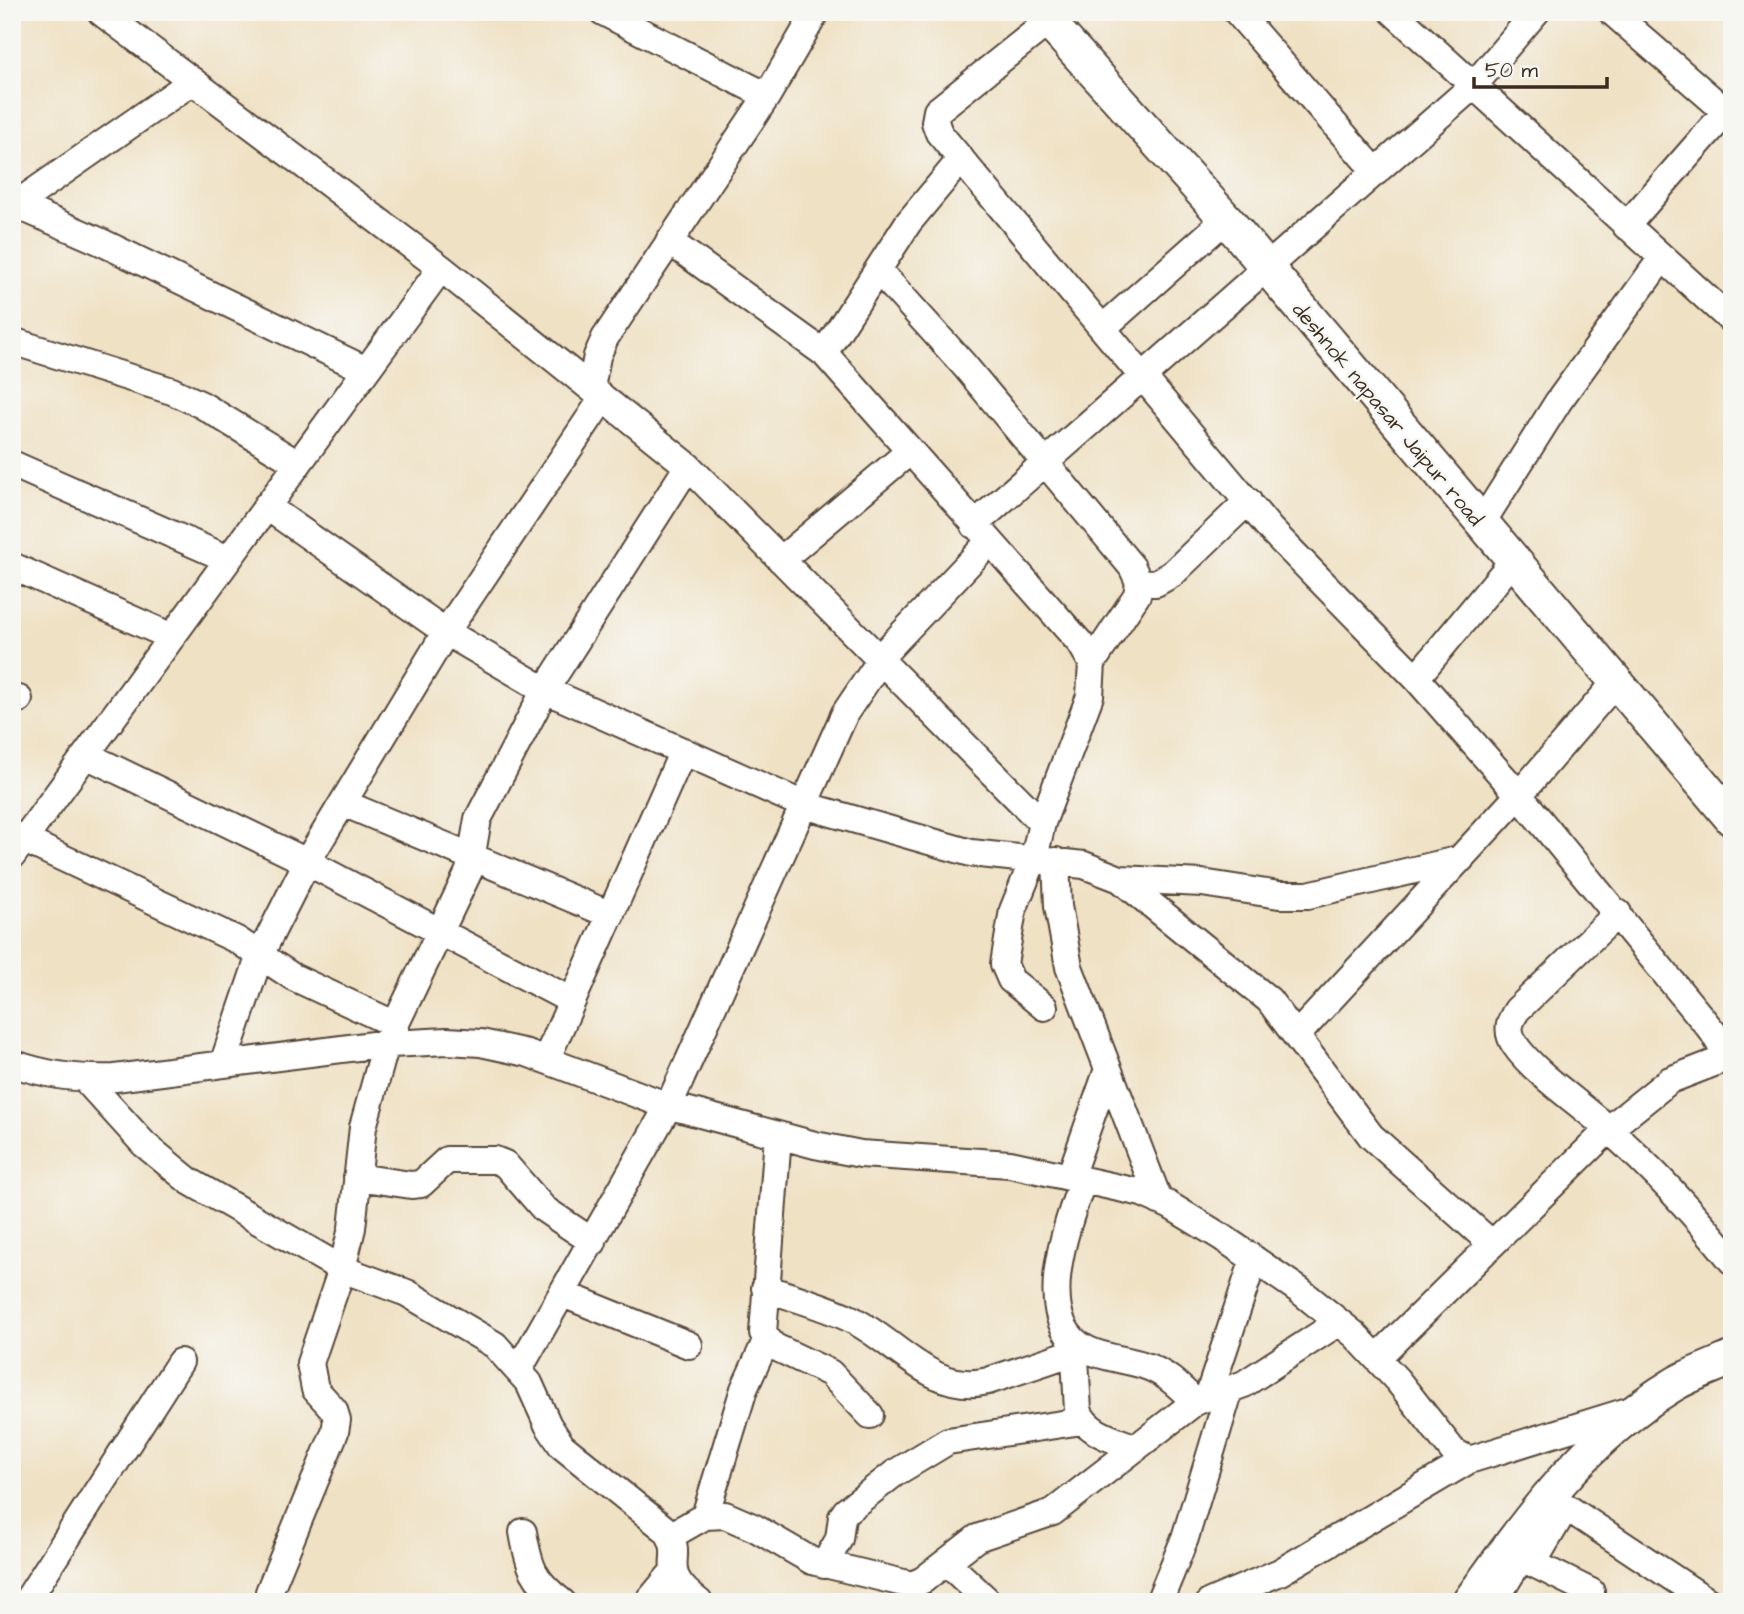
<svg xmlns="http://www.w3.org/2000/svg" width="1744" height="1614" font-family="'Architects Daughter',sans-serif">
<rect width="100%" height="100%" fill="#f6f6f2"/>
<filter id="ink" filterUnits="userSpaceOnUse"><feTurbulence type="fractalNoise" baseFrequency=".0143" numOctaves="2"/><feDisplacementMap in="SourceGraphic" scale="14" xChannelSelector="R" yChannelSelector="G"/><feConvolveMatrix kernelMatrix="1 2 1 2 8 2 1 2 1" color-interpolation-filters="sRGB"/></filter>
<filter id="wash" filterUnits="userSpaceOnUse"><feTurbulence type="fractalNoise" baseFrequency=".00686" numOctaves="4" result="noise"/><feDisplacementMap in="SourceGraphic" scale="28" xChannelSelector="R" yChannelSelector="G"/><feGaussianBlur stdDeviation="1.57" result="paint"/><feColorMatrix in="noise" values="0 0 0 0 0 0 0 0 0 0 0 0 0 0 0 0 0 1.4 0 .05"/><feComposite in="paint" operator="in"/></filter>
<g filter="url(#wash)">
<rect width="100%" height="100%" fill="#efe1c4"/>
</g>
<g filter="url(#ink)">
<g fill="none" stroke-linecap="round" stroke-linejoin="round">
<defs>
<path id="minor" d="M101,12L441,268L688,466L1042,823
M603,12L767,96
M1237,12L1376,172
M1393,12L1732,321
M1612,12L1732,117
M1048,22L937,111L935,122L939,133L1271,530L1416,678L1519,795L1713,1032L1728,1058
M12,203L99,241L366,370
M15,205L193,81
M1626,226L1732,105
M669,241L824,353L1081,644L1092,663L1090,696L1042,823L1034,858L1013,910L1004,964L1011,980L1044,1007
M879,271L964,365L1132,567L1139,582L1137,595L1092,663
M1104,327L1226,219
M12,341L172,391L202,405L298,464
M824,353L908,223L961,159
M591,388L597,356L605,338L767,96L816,12
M12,464L228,559
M266,506L446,632L545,690L804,805L971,853L1084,865L1120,879L1269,1000L1371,1136L1492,1244
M1481,524L1558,402L1662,258
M974,525L1474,85L1536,12
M781,560L910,451
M12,566L172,637
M1139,582L1156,583L1172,574L1248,501
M1416,678L1513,561
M12,698L19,699
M86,755L307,862L572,1001
M343,803L611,915
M12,834L237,940L293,977L396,1025
M12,856L441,268
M1056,861L1058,906L1069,967L1159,1201
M1120,879L1202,883L1279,895H1308L1461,859
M1618,913L1517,1010C1509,1022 1506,1032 1515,1045C1533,1072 1581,1104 1607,1128C1653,1169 1694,1213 1732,1261
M1297,1035L1519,795L1615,683
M546,1060L683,751
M12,1063C48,1076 78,1079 115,1078L373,1045L447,1041L481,1043L527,1053L663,1104L815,1145L861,1154L1010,1164L1142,1193L1169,1205L1223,1238L1299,1290L1355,1335L1398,1381L1453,1451L1469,1460L1631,1410
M223,1064L260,955L307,862L446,632L603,398
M85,1079L144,1144L189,1181L342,1269L407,1293L495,1345L529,1383L548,1425L562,1446L666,1530C688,1559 653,1568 699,1602
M778,1136L763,1333L773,1346L830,1373L870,1415
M357,1177L411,1185L421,1184L447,1160H495L505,1164L544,1209L593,1242
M1070,1177L1108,1069
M1083,1180C1068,1222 1030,1321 1086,1349C1103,1358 1125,1359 1143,1365C1165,1372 1179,1386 1195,1402
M765,1288C794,1298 824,1306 851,1319C896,1341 933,1395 988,1381L1074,1352
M563,1294L689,1345
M1074,1341L1078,1410C1087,1434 1114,1439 1136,1448
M1378,1357L1609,1129L1670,1080L1732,1056
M519,1369L669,1105L845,713L888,649L989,542
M1208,1397L1254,1259
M1548,1495L1709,1602
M705,1516L744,1389L766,1341
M523,1532C529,1567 533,1580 562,1602
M670,1536L705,1516L725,1515L755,1528L812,1561L912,1585L923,1580L977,1538L1053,1512L1195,1402L1244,1384L1339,1322
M1534,1561L1566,1507
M946,1562L989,1602
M824,1565L839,1539L842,1517L846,1511L895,1473L948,1441L1082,1421
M26,1602L180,1362
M268,1602L269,1592L335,1432L337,1420L334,1410L315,1389L310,1363L342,1269L352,1228L363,1127L386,1044L469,871L478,819L545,690L688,466
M648,1602L672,1573
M1159,1602L1185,1538L1230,1389
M1210,1602L1280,1572L1469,1460
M1494,1602L1516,1566L1526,1560L1591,1592"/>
<path id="major" d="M1040,12L1226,219L1732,819
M1469,1602C1526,1521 1587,1437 1673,1385C1691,1374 1713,1367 1732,1358"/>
</defs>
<!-- minor casing -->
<use href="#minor" stroke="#564537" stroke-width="30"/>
<!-- major casing -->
<use href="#major" stroke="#564537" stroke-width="37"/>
<!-- minor -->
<use href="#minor" stroke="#fff" stroke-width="26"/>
<!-- major -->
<use href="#major" stroke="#fff" stroke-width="33"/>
</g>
</g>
<g text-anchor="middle" stroke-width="5" stroke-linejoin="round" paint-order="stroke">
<!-- street labels -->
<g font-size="21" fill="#3b2a1e" stroke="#f6f6f2">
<text transform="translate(1388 414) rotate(50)" y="7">deshnok napasar Jaipur road</text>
</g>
</g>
<!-- margin -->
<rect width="1744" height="1614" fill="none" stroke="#f6f6f2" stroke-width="42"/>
<!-- scale -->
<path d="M1474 77v10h133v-10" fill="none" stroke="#3b2a1e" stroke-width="3.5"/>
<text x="1485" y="77" font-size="21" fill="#3b2a1e" stroke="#f6f6f2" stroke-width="5" paint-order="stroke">50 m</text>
</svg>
